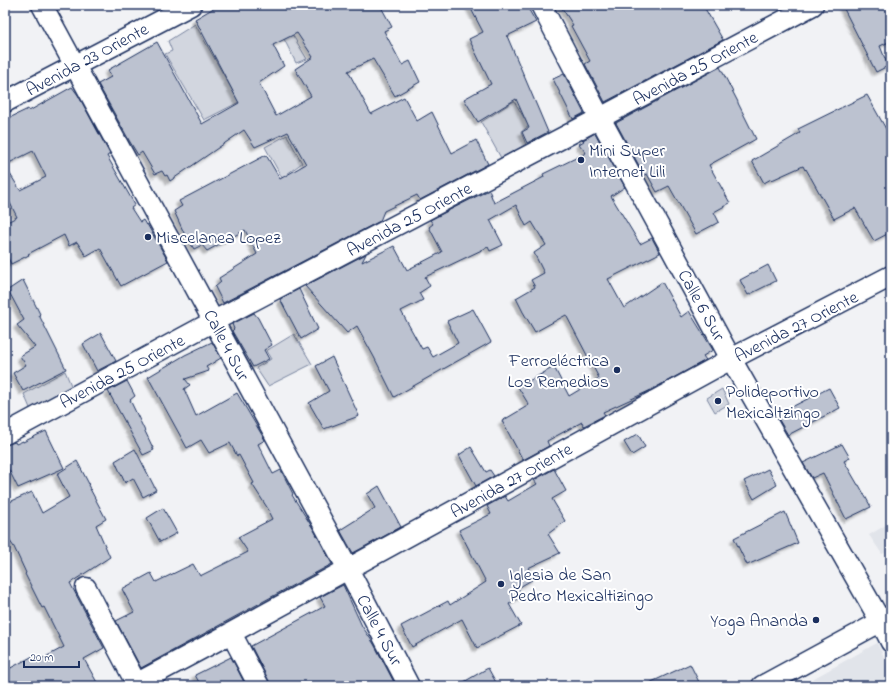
<svg xmlns="http://www.w3.org/2000/svg" width="896" height="691" font-family="'Indie Flower',sans-serif">
<defs>
<filter id="shadow"><feDropShadow dx="-3.5" dy="3.5" stdDeviation="1" flood-color="#0004"/></filter>
</defs>
<rect width="100%" height="100%" fill="#f1f2f5"/>
<filter id="ink" filterUnits="userSpaceOnUse"><feTurbulence type="fractalNoise" baseFrequency=".025" numOctaves="2"/><feDisplacementMap in="SourceGraphic" scale="8" xChannelSelector="R" yChannelSelector="G"/><feConvolveMatrix kernelMatrix="1 2 1 2 8 2 1 2 1" color-interpolation-filters="sRGB"/></filter>
<g filter="url(#ink)">
<!-- built -->
<path fill="#e1e4ea" d="M891,522V563L885,553L882,554L869,535Z
M877,643L891,671V686H800Z"/>
<!-- green -->
<path fill="#d2d6df" stroke="#76829e" d="M195,24L239,102L204,120L165,54L172,51L168,41Z
M289,29L307,59L296,63L282,35Z
M514,101L529,126L521,132L526,145L501,158L481,122Z
M287,135L302,163L287,174L291,183L286,185L265,147Z
M294,334L312,364L268,386L256,368L271,359L266,351Z
M65,371L73,390L32,413L24,394Z
M722,389L729,404L715,412L707,398Z"/>
<!-- building -->
<path fill="#bcc2d0" stroke="#1b2f5e" fill-rule="evenodd" filter="url(#shadow)" d="M219,5H380L392,27L384,31L402,65L410,61L420,82L395,96L373,59L348,71L371,114L404,97L417,121L432,112L452,153L476,140L488,164L420,200L417,195L384,211L380,221L223,303L215,287L221,282L219,278L257,254L245,230L207,251L202,245L194,249L184,233L174,211L182,206L179,201L266,155L280,179L306,164L288,132L255,147L244,130L170,181L167,175L165,176L162,171L155,174L142,152L138,155L130,142L98,84L111,77L108,70L157,42L202,124L239,103L195,19ZM297,33L313,57L295,69L311,96L276,116L259,83L284,66L273,45Z
M469,5H526L536,22L507,36L548,132L527,143L522,132L529,128L516,99L478,122L464,99L491,84L469,39L483,32Z
M560,5H703L723,40L605,102L585,64L590,61L571,26L573,25Z
M842,5H891V41L880,46L888,66L876,72Z
M720,67L738,102V103L756,139L709,165L730,203L714,212L719,222L696,234L669,186L657,192L647,174L644,175L616,123Z
M564,74L584,113L573,119L553,79Z
M72,87L78,95L110,154L107,156L135,205L131,208L140,222L143,220L146,225L147,224L168,261L121,286L100,248L86,256L77,242L69,246L64,235L28,254L29,255L11,264L5,252V223L17,217L5,193V166L20,190L46,177L33,151L5,165V120L28,109L29,111Z
M867,95L886,129L891,126V232L874,241L855,208L834,219L806,169L805,170L803,166L772,180L771,179L764,183L752,161L800,133L798,129Z
M595,133L625,187L611,196L640,244L652,238L660,253L608,279L624,308L662,282L681,317L689,311L713,350L703,356L706,360L651,390L603,412L605,415L584,426L582,422L547,441L549,446L523,460L502,421L529,405L518,387L554,367L569,396L599,378L566,315L535,332L523,312L516,298L535,287L531,280L544,273L534,253L546,245L532,222L526,226L516,205L490,220L503,245L490,251L488,247L425,277L430,286L419,293L423,300L401,311L422,349L427,347L433,357L458,343L447,321L473,309L491,342L394,397L374,357L357,326L347,333L305,286L366,254L362,262L394,246L407,270L442,252L429,227L433,224L430,220L489,190L494,203L544,177L543,174L586,153L579,144L584,141L583,140Z
M768,265L776,281L748,295L740,280Z
M23,280L40,314L39,315L66,369L23,391L13,373L26,365L20,356L35,347L17,325L24,320L8,290Z
M299,289L318,329L301,339L280,299Z
M254,313L258,318L272,345L264,350L269,359L253,367L232,331L234,329L232,324Z
M101,333L116,361L97,371L83,344Z
M212,342L221,358L206,367L209,371L185,379L190,385L184,389L196,416L237,393L265,440L258,444L273,474L281,470L293,494L292,495L314,530L332,564L141,668L116,621L134,612L122,589L151,573L156,582L193,564L200,576L248,552L238,537L272,519L269,513L270,512L252,484L254,483L239,455L237,456L230,443L209,453L201,440L187,448L148,377L185,355Z
M332,357L359,416L324,429L309,403L329,391L316,366Z
M127,381L135,396L130,400L154,450L143,455L108,391Z
M829,388L840,408L788,435L776,415Z
M46,431L64,468L18,488L5,462V445L15,442L16,444L23,441V442Z
M638,434L645,447L632,455L624,442Z
M842,444L850,458L844,461L858,485H859L871,507L846,519L823,473L812,478L803,463Z
M471,447L486,472L490,470L494,476L476,486L459,455Z
M135,449L156,490L143,497L133,478L125,483L115,461Z
M77,461L89,484L88,485L106,519L96,525L110,557L70,583L104,648L84,659L99,686H5V671L33,656L36,662L64,647L44,607L42,608L25,574L26,573L14,547L5,534V504L32,492L42,513L69,497L57,474Z
M554,469L566,491L552,499L565,521L548,534L560,553L528,568L535,578L518,588L522,596L509,604L521,625L477,648L462,619L412,647L401,626L448,601L450,605L486,582L459,530L491,514L487,506L505,496L508,501L537,484L534,480Z
M768,469L777,485L754,499L744,481Z
M379,486L401,527L353,553L340,530L375,508L367,494Z
M163,508L177,533L160,542L147,518Z
M785,512L798,543L747,565L734,538Z
M343,585L362,626L374,644L396,686H270L269,681L251,646L325,606L320,597Z
M231,657L246,686H201L195,675Z
M690,664L701,686H643Z
M488,668L498,686H457Z"/>
<g fill="none" stroke-linecap="round" stroke-linejoin="round">
<defs>
<path id="minor" d="M42,5L348,569L409,686
M541,5L600,118L731,359L881,622L891,642
M5,102L191,5
M5,434L214,321L600,118L813,5
M86,588L136,683
M231,633L259,686
M132,686L231,633L731,359L891,276
M762,686L891,616"/>
</defs>
<!-- minor casing -->
<use href="#minor" stroke="#1b2f5e" stroke-width="23"/>
<!-- minor -->
<use href="#minor" stroke="#fff" stroke-width="20"/>
</g>
</g>
<!-- markers -->
<g fill="#1b2f5e" stroke="#fff" stroke-width="1.5">
<circle cx="581" cy="160" r="4"/>
<circle cx="148" cy="237" r="4"/>
<circle cx="617" cy="370" r="4"/>
<circle cx="718" cy="401" r="4"/>
<circle cx="501" cy="584" r="4"/>
<circle cx="816" cy="620" r="4"/>
</g>
<g text-anchor="middle" stroke-width="4" stroke-linejoin="round" paint-order="stroke">
<!-- street labels -->
<g font-size="18" fill="#1b2f5e" stroke="#fff">
<text transform="translate(87 59) rotate(-28)" y="6">Avenida 23 Oriente</text>
<text transform="translate(695 68) rotate(-28)" y="6">Avenida 25 Oriente</text>
<text transform="translate(409 219) rotate(-28)" y="6">Avenida 25 Oriente</text>
<text transform="translate(702 305) rotate(61)" y="6">Calle 6 Sur</text>
<text transform="translate(796 326) rotate(-27)" y="6">Avenida 27 Oriente</text>
<text transform="translate(227 345) rotate(62)" y="6">Calle 4 Sur</text>
<text transform="translate(122 371) rotate(-28)" y="6">Avenida 25 Oriente</text>
<text transform="translate(511 480) rotate(-29)" y="6">Avenida 27 Oriente</text>
<text transform="translate(380 630) rotate(62)" y="6">Calle 4 Sur</text>
</g>
<!-- poi labels -->
<g font-size="18" fill="#1b2f5e" stroke="#fff" text-anchor="start">
<text x="589" y="156">Mini Super<tspan x="589" dy="21">Internet Lili</tspan></text>
<text x="156" y="243">Miscelanea Lopez</text>
<text x="609" y="366" text-anchor="end">Ferroeléctrica<tspan x="609" dy="21">Los Remedios</tspan></text>
<text x="726" y="397">Polideportivo<tspan x="726" dy="21">Mexicaltzingo</tspan></text>
<text x="509" y="580">Iglesia de San<tspan x="509" dy="21">Pedro Mexicaltizingo</tspan></text>
<text x="808" y="626" text-anchor="end">Yoga Ananda</text>
</g>
</g>
<!-- margin -->
<rect width="896" height="691" fill="none" stroke="#fff" stroke-width="20"/>
<rect x="10" y="10" width="876" height="671" fill="none" stroke="#1b2f5e" stroke-width="1.5" filter="url(#ink)"/>
<!-- scale -->
<path d="M24 661v6h55v-6" fill="none" stroke="#1b2f5e" stroke-width="2"/>
<text x="30" y="661" font-size="12" fill="#1b2f5e" stroke="#ffffff" stroke-width="3" paint-order="stroke">20 m</text>
</svg>
